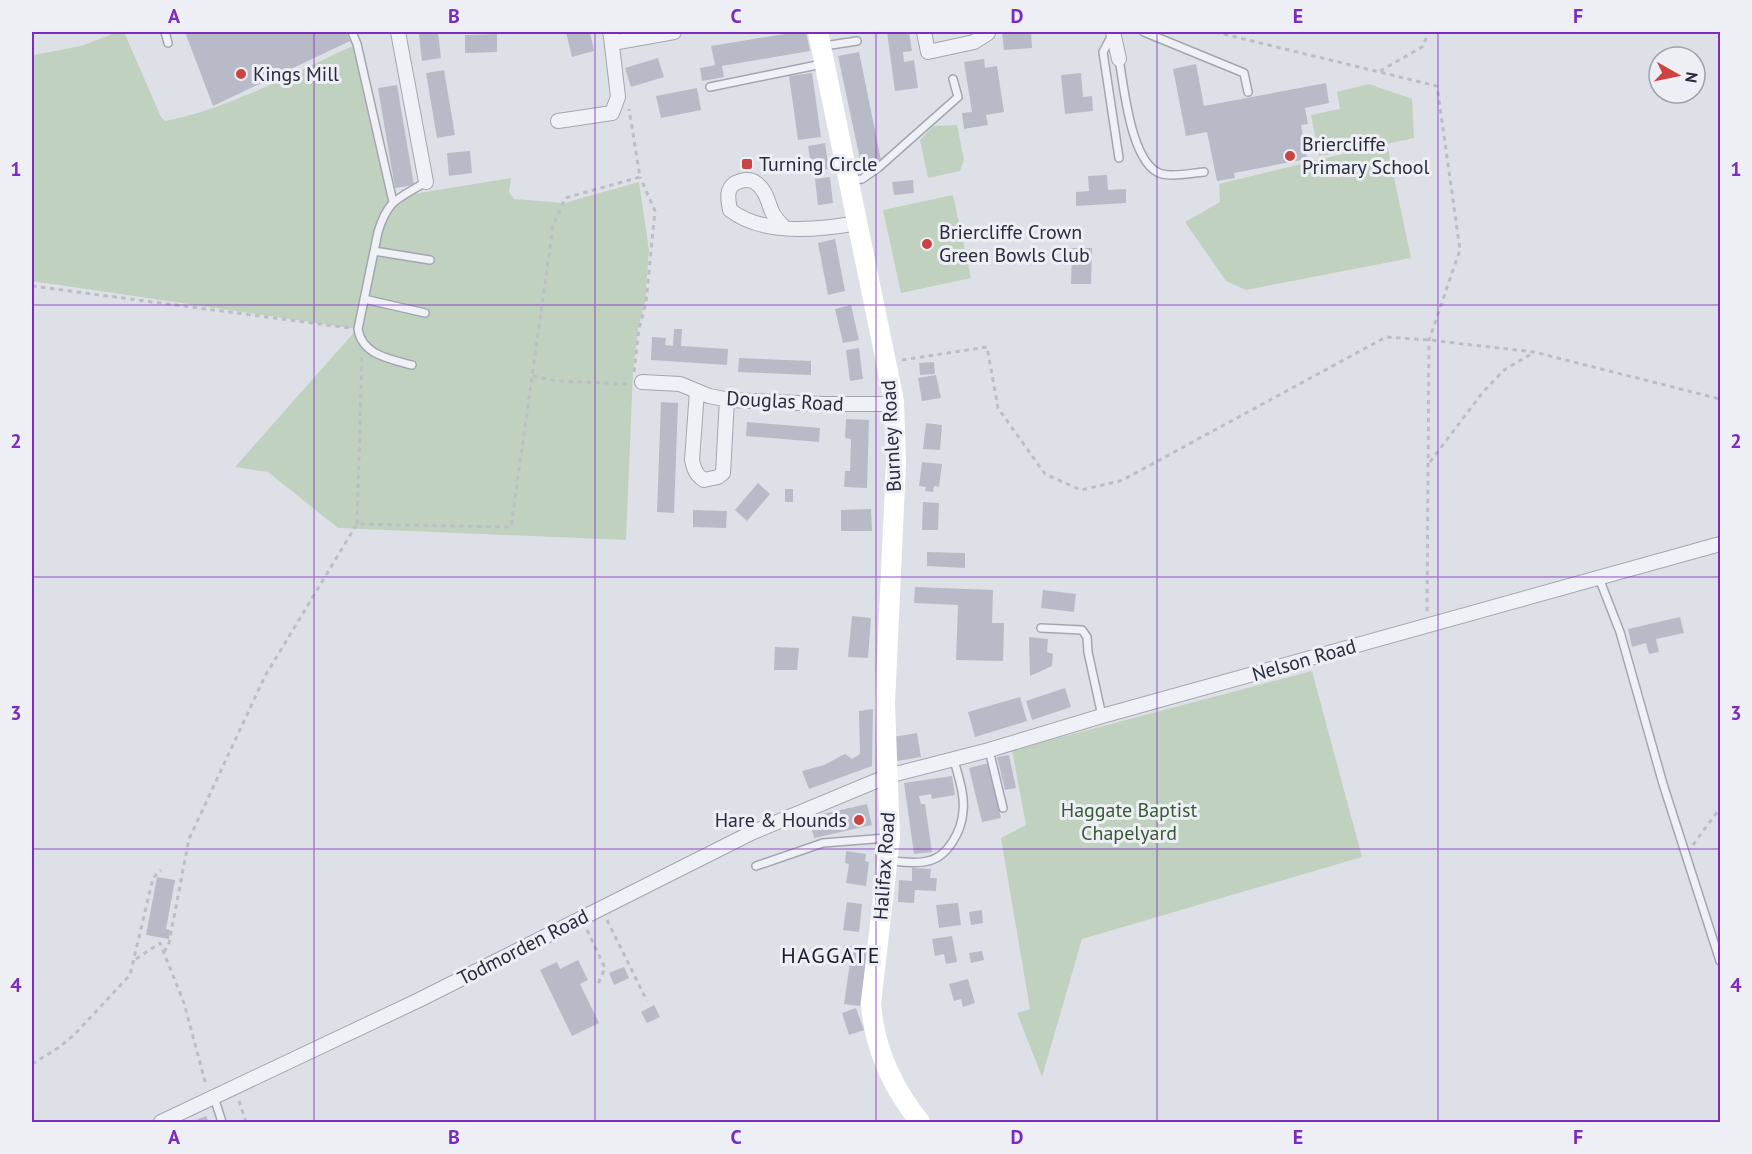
<svg xmlns="http://www.w3.org/2000/svg" width="1752" height="1154" font-family="'PT Sans',sans-serif">
<rect width="100%" height="100%" fill="#dee0e7"/>
<!-- green -->
<path fill="#c1d1bf" d="M118,32H124L161,117L165,121C229,109 295,72 355,45L394,197L511,178L509,192L514,199L564,203L639,182L649,250L645,302L638,328L633,372L626,540L338,528L268,472L235,467L357,329L32,281V119L34,55L81,46Z
M1369,84L1412,99L1414,138L1387,144L1411,258L1246,290L1226,281L1185,222L1220,202L1219,184L1371,147L1319,156L1311,115L1340,109L1337,92Z
M957,125L964,160L960,171L928,178L920,140L933,126Z
M953,195L971,278L901,293L883,210Z
M1312,671L1362,857L1082,939L1042,1077L1017,1013L1030,1009L1001,838L1026,825L1012,750Z"/>
<!-- building -->
<path fill="#b8bbc7" d="M185,32H346L350,41L213,106Z
M438,32L441,58L422,61L419,34Z
M566,32H590L594,51L572,57Z
M797,32H806L810,51L722,66L724,77L702,81L700,68L715,65L711,46Z
M887,32H909L912,51L903,52L904,62L914,60L918,88L895,91Z
M1002,32H1031L1032,48L1004,50Z
M497,34V52L465,53V35Z
M859,52L881,160L861,164L838,56Z
M658,58L664,77L631,87L625,68Z
M984,59L985,68L997,66L1004,112L986,115L988,125L964,129L962,113L972,112L964,62Z
M1196,64L1204,106L1326,83L1329,103L1305,108L1308,124L1301,125L1307,159L1234,173L1235,178L1217,181L1207,132L1186,136L1173,69Z
M444,70L455,135L437,138L426,73Z
M812,73L821,137L798,140L789,76Z
M1081,73L1083,97L1092,96L1093,111L1065,114L1061,75Z
M397,85L414,185L395,188L378,88Z
M697,88L701,110L661,118L656,96Z
M825,143L829,169L812,171L808,146Z
M470,151L472,173L449,176L447,153Z
M1107,175L1108,190L1126,189V203L1076,206V192L1089,191L1088,176Z
M830,177L833,203L818,205L815,179Z
M913,180L914,193L894,195L892,182Z
M835,239L845,291L828,295L818,243Z
M1072,248H1092L1091,284H1071Z
M851,305L859,340L843,343L835,309Z
M674,329H682L681,346L728,349L727,365L651,360L652,337L666,338L665,345L673,346Z
M859,348L863,379L850,381L846,350Z
M739,358L811,361V375L738,372Z
M934,362L935,374L920,375L919,363Z
M936,375L941,398L922,401L918,378Z
M661,402L678,403L674,513L657,512Z
M846,419L869,420L867,488L844,487L845,471H850L851,439L845,438Z
M747,422L820,428L819,442L746,436Z
M926,423L942,425L940,450L923,449Z
M922,462L942,464L939,487L934,486L933,492L925,491L926,487L919,486Z
M758,483L770,494L747,521L735,510Z
M785,489H793V502H785Z
M923,502L939,503L938,530H922Z
M871,509L872,531H841V510Z
M693,510L727,511L726,528L693,527Z
M927,552L965,553V568L927,566Z
M915,587L993,590L992,623H1004L1003,661L956,660L958,605L914,603Z
M1043,590L1076,594L1074,612L1041,608Z
M852,616L871,618L868,658L848,657Z
M1680,617L1684,633L1656,639L1659,652L1649,654L1646,643L1632,647L1628,629Z
M1029,637L1048,639L1047,652L1053,654L1052,666L1030,676Z
M775,647L799,648L797,670H774Z
M1065,688L1071,707L1032,720L1026,701Z
M1020,697L1027,721L975,737L968,712Z
M873,709L872,766L809,789L802,771L824,765L845,754L852,759L860,754L859,711Z
M917,733L921,757L897,761L893,737Z
M1009,755L1016,788L1005,790L997,757Z
M989,763L1001,818L982,822L969,768Z
M952,776L955,795L932,799L931,794L919,796L921,804H925L932,852L914,854L904,783Z
M867,804L872,825L814,838L809,817Z
M846,851L866,854L865,861L869,862L866,886L846,883L849,864L845,863Z
M912,868L931,869L930,878H937L936,891L915,890L914,903L898,902L899,880L912,881Z
M157,877L175,880L166,929L170,930L169,939L146,935Z
M847,902L862,904L859,932L843,930Z
M958,903L961,925L939,928L936,905Z
M982,910L983,923L971,925L969,912Z
M952,936L957,962L946,964L944,954L935,956L932,939Z
M844,945L868,948L860,1006L844,1004L851,955L843,953Z
M982,951L984,960L971,963L969,953Z
M578,960L588,980L580,984L599,1023L572,1036L540,970L557,962L560,969Z
M624,967L629,978L614,985L609,973Z
M968,979L975,1003L963,1007L961,999L954,1001L949,984Z
M654,1005L660,1017L647,1023L641,1012Z
M856,1008L864,1030L849,1035L842,1013Z
M206,1116L209,1122H191Z"/>
<g fill="none" stroke-linecap="round" stroke-linejoin="round">
<defs>
<path id="lane" d="M165,32L168,43
M352,32L357,44L393,202
M1144,32L1244,73L1248,92
M1112,35L1103,52L1119,158
M824,46L857,41
M1119,59C1124,87 1131,166 1162,174C1175,177 1191,173 1204,172
M710,87L822,64
M852,180L862,179L878,168L958,97L953,79
M374,251L430,260
M364,299L425,313
M412,365C390,359 362,355 358,329L378,232C388,199 398,199 426,182
M1599,578L1620,632L1663,784L1720,961
M1041,628L1082,630L1087,637L1088,652L1102,716
M989,750L1003,808
M890,861C903,862 916,864 928,861C948,857 962,830 963,811C965,794 958,776 954,760
M756,866L823,843L887,838
M214,1097L222,1122"/>
<path id="street" d="M398,32L426,182
M610,32L611,37L618,42L674,32
M924,32L928,52L974,42L988,33
M1113,32L1119,59
M558,121L612,113L618,97L611,37
M784,227C780,223 775,218 772,212C768,202 766,190 756,183C748,177 732,181 729,191C727,198 729,203 730,210C764,236 818,230 858,223
M642,382L680,384L709,396L730,400L822,404H894
M697,391L692,460C694,469 696,475 704,480L718,477L723,473L727,399
M161,1122L419,1000L751,833L888,776L989,750L1102,716L1720,544"/>
</defs>
<!-- lane casing -->
<use href="#lane" stroke="#a3a6b1" stroke-width="10"/>
<!-- street casing -->
<use href="#street" stroke="#a3a6b1" stroke-width="16"/>
<!-- path -->
<path stroke="#bcbec6" stroke-width="3" stroke-dasharray="4.5 4.5" stroke-linecap="butt" d="M1215,32L1437,86L1460,250L1429,340L1427,613
M1380,71L1422,47L1429,32
M32,286L350,328
M902,360L987,347L998,408L1045,474L1081,490L1120,481L1130,476L1386,337L1429,340L1534,352L1720,399
M634,372L639,329L646,302L655,211L640,177
M533,376L557,381L630,384
M1430,462L1483,392L1504,370L1533,353
M357,524L362,357
M1693,845L1720,808
M607,920L647,1001
M587,930L605,968L598,984
M164,952L169,943L189,839L265,676L357,524L511,527L553,226L565,198L640,177L629,109
M136,959L160,943L184,1003L206,1085
M32,1064L58,1048L74,1035L130,975L153,878L161,870
M239,1101L246,1122"/>
<!-- lane -->
<use href="#lane" stroke="#f0f1f6" stroke-width="7"/>
<!-- street -->
<use href="#street" stroke="#f0f1f6" stroke-width="14"/>
<!-- secondary -->
<path stroke="#fff" stroke-width="20" d="M818,32L894,401L896,463L885,704L890,838L871,1003C874,1048 892,1087 920,1122"/>
</g>
<!-- grid -->
<path fill="none" stroke="#7b2cbf" stroke-width="1.5" stroke-opacity="0.55" d="M314,32V1122M595,32V1122M876,32V1122M1157,32V1122M1438,32V1122M32,305H1720M32,577H1720M32,849H1720"/>
<!-- markers -->
<g fill="#cc4343" stroke="#edeff5" stroke-width="2">
<circle cx="241" cy="74" r="6"/>
<circle cx="1290" cy="156" r="6"/>
<rect x="741" y="158" width="12" height="12" rx="3"/>
<circle cx="927" cy="244" r="6"/>
<circle cx="859" cy="820" r="6"/>
</g>
<g text-anchor="middle" stroke-width="6" stroke-linejoin="round" paint-order="stroke">
<!-- poi labels -->
<g font-size="20" fill="#272c3e" stroke="#edeff5" text-anchor="start">
<text x="253" y="81">Kings Mill</text>
<text x="1302" y="151">Briercliffe<tspan x="1302" dy="23">Primary School</tspan></text>
<text x="759" y="171">Turning Circle</text>
<text x="939" y="239">Briercliffe Crown<tspan x="939" dy="23">Green Bowls Club</tspan></text>
<text x="847" y="827" text-anchor="end">Hare &amp; Hounds</text>
</g>
<!-- street labels -->
<g font-size="20" fill="#272c3e" stroke="#edeff5">
<text transform="translate(785 401) rotate(3)" y="7">Douglas Road</text>
<text transform="translate(891 436) rotate(-93)" y="7">Burnley Road</text>
<text transform="translate(1304 660) rotate(-16)" y="7">Nelson Road</text>
<text transform="translate(884 866) rotate(-86)" y="7">Halifax Road</text>
<text transform="translate(523 947) rotate(-27)" y="7">Todmorden Road</text>
</g>
<!-- park labels -->
<g font-size="20" fill="#365935" stroke="#edeff5">
<text x="1129" y="817">Haggate Baptist<tspan x="1129" dy="23">Chapelyard</tspan></text>
</g>
<!-- quarter labels -->
<g font-size="22" letter-spacing="1.5" fill="#191d2e" stroke="#edeff5">
<text x="831" y="963">HAGGATE</text>
</g>
</g>
<!-- border -->
<rect width="1752" height="1154" fill="none" stroke="#edeff5" stroke-width="66"/>
<!-- north arrow -->
<g transform="translate(1677 75) rotate(99)"><circle r="28" fill="#edeff5" stroke="#9ea1ac" stroke-width="1.5"/>
<path d="M0-4.5L10 22L0 15L-10 22Z" fill="#cc4343"/>
<text y="-9" font-size="16" font-weight="bold" text-anchor="middle" fill="#272c3e">N</text>
</g>
<rect x="33" y="33" width="1686" height="1088" fill="none" stroke="#7b2cbf" stroke-width="2"/>
<g font-size="20" text-anchor="middle" font-weight="bold" fill="#7b2cbf">
<text x="174" y="23">A</text>
<text x="454" y="23">B</text>
<text x="736" y="23">C</text>
<text x="1017" y="23">D</text>
<text x="1298" y="23">E</text>
<text x="1578" y="23">F</text>
<text x="16" y="176">1</text>
<text x="1736" y="176">1</text>
<text x="16" y="448">2</text>
<text x="1736" y="448">2</text>
<text x="16" y="720">3</text>
<text x="1736" y="720">3</text>
<text x="16" y="992">4</text>
<text x="1736" y="992">4</text>
<text x="174" y="1144">A</text>
<text x="454" y="1144">B</text>
<text x="736" y="1144">C</text>
<text x="1017" y="1144">D</text>
<text x="1298" y="1144">E</text>
<text x="1578" y="1144">F</text>
</g>
</svg>
